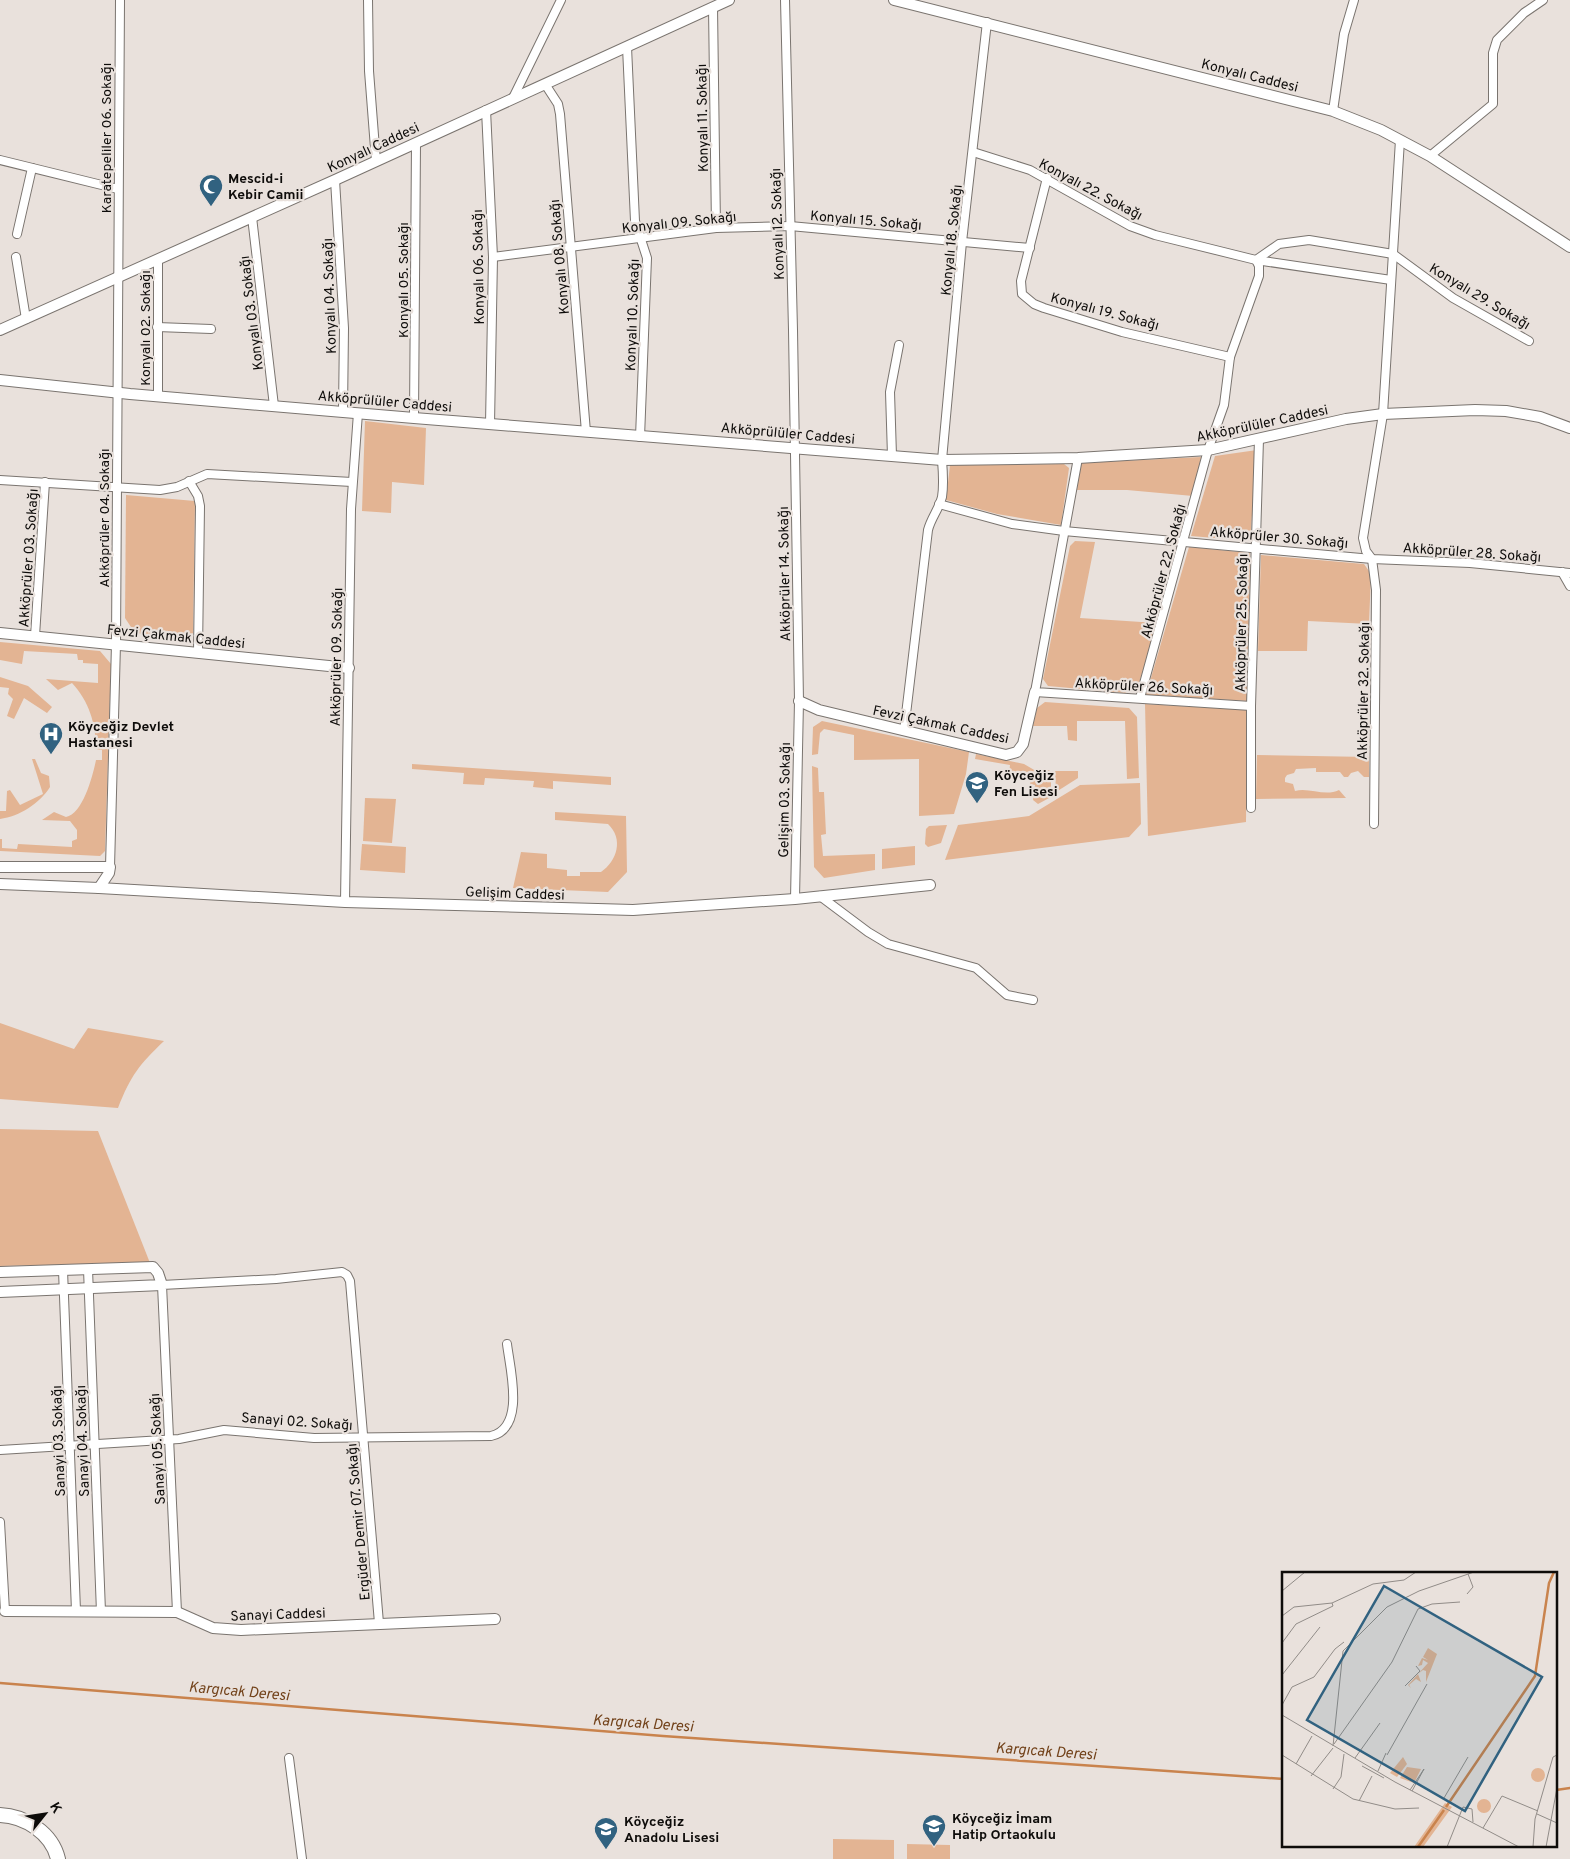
<svg xmlns="http://www.w3.org/2000/svg" width="1570" height="1859" viewBox="0 0 1570 1859" font-family="Overpass,sans-serif">
	<rect width="100%" height="100%" fill="#e9e1dc"/>
	<g fill="#e3b493">
		<polygon points="365,421 426,428 424,485 392,482 391,513 362,511"/>
		<polygon points="1257,450 1250,541 1191,536 1215,456"/>
		<polygon points="1201,457 1193,496 1127,490 1077,490 1081,463"/>
		<polygon points="1064,464 1069,468 1061,525 997,514 946,500 950,465"/>
		<polygon points="126,495 195,501 193,633 186,638 135,633 125,618"/>
		<polygon points="1075,541 1095,542 1080,618 1157,623 1139,683 1125,693 1048,686 1043,679 1070,546"/>
		<polygon points="1189,547 1250,553 1248,701 1146,695"/>
		<polygon points="1261,555 1364,564 1371,574 1369,624 1308,621 1307,651 1258,651"/>
		<path d="M0,642L100,651L111,664L105,851L100,856L0,851V839H2V848L17,849L18,844L72,847V841L77,839V830L70,821L42,820L54,812L66,817C83,814 93,775 96,760H102V750L96,749C96,724 89,701 72,683L58,690L46,679L98,683V664L83,663V660H78L77,654L24,651L22,664L0,660Z"/>
		<polygon points="0,677 28,686 52,707 47,713 24,698 14,719 7,716 13,699 8,694 9,688 0,687"/>
		<polygon points="1045,702 1129,708 1137,717 1139,778 1127,779 1125,721 1077,721 1077,741 1068,740 1067,726 1033,726 1037,708"/>
		<polygon points="1145,704 1247,710 1246,822 1148,836"/>
		<polygon points="822,721 969,752 966,774 954,814 919,816 919,759 854,760 854,735 824,729 820,733 818,754 812,755 813,727"/>
		<polygon points="976,754 1024,764 1036,771 1049,770 1051,772 1051,797 1038,804 1033,800 1035,785 1030,784 1031,779 1009,774 1010,765 975,759"/>
		<path d="M1257,755L1369,757V777H1364L1358,771L1351,773L1348,777H1344L1340,772H1316V768L1296,769L1294,773L1287,775L1285,778V782L1293,784L1295,791C1309,787 1325,797 1339,790L1346,798L1256,799Z"/>
		<path d="M32,759H35L41,773L49,776L50,787C39,804 20,816 0,819V811H6L7,791L10,790L20,805L43,794Z"/>
		<polygon points="412,764 611,777 611,785 553,781 553,789 533,787 534,781 485,778 484,785 463,784 464,773 412,769"/>
		<polygon points="812,766 818,768 819,792 824,792 826,834 821,835 823,856 875,854 875,870 824,878 814,867"/>
		<polygon points="1055,771 1078,771 1078,778 1056,792"/>
		<polygon points="1140,783 1141,824 1129,837 945,860 958,825 1029,816 1080,785"/>
		<polygon points="365,798 396,799 392,843 363,841"/>
		<path d="M555,812L626,816L627,872L608,892L513,888L521,852L547,854V868L567,870V876H580V872H601C617,861 624,839 608,824L555,820Z"/>
		<polygon points="947,825 941,843 928,847 925,844 926,829 929,826"/>
		<polygon points="362,844 406,847 405,873 360,870"/>
		<polygon points="915,846 915,865 882,869 882,849"/>
		<path d="M0,1023L74,1049L88,1028L164,1041C139,1065 131,1075 118,1108L0,1099Z"/>
		<polygon points="0,1129 98,1131 150,1263 0,1266"/>
		<polygon points="833,1839 894,1840 894,1859 833,1859"/>
		<polygon points="907,1844 950,1845 950,1859 907,1859"/>
	</g>
	<g fill="none" stroke-linecap="round" stroke-linejoin="round">
		<g stroke="#c9834d" stroke-width="2.5">
			<polyline points="0,1683 663,1736 1284,1779"/>
			<polyline points="1556,1790 1570,1788"/>
		</g>
		<g stroke="#7a746f" stroke-width="10">
			<g id="street">
				<polyline points="368,0 369,71 376,161"/>
				<polyline points="785,0 793,330 799,701 795,899"/>
				<polyline points="713,7 716,228"/>
				<polyline points="627,47 635,221 647,258 640,437"/>
				<polyline points="545,84 558,104 560,114 586,432"/>
				<polyline points="513,98 561,0"/>
				<polyline points="486,110 493,257 490,424"/>
				<polyline points="1333,111 1344,34 1354,0"/>
				<polyline points="973,152 1030,170 1130,226 1155,235 1256,260 1391,280"/>
				<polyline points="1430,156 1493,104 1493,53 1497,40 1524,13 1543,0"/>
				<polyline points="0,160 118,189"/>
				<polyline points="1047,178 1021,281 1022,294 1034,304 1044,308 1122,332 1230,357"/>
				<polyline points="335,180 344,328 343,411"/>
				<polyline points="252,217 274,406"/>
				<polyline points="17,234 32,168"/>
				<polyline points="16,257 26,319"/>
				<polyline points="493,257 716,228 790,226 1030,248"/>
				<polyline points="1256,260 1279,244 1309,240 1393,254 1453,298 1529,341"/>
				<polyline points="157,327 211,329"/>
				<polyline points="158,396 158,259"/>
				<polyline points="414,418 416,143"/>
				<polyline points="892,456 890,392 899,345"/>
				<polyline points="1078,458 1035,692 1251,706"/>
				<polyline points="0,480 160,490 177,487 207,474 352,482"/>
				<polyline points="189,481 198,496 200,506 198,652"/>
				<polyline points="939,504 1012,524 1064,531 1372,559 1470,563 1570,573"/>
				<polyline points="1562,572 1570,586"/>
				<polyline points="35,636 45,482"/>
				<polyline points="1140,698 1208,450 1224,405 1230,357 1259,276 1259,266 1256,260"/>
				<path d="M904,731L928,530C931,518 939,509 942,497C944,485 943,472 942,460L962,242L987,22"/>
				<polyline points="1251,808 1251,706 1259,439"/>
				<polyline points="1374,824 1376,590 1372,559 1366,551 1363,538 1383,414 1400,140"/>
				<polyline points="110,867 116,644 120,0"/>
				<polyline points="820,896 868,932 888,944 976,968 1007,995 1033,1000"/>
				<polyline points="345,902 351,509 358,413"/>
				<polyline points="88,1269 101,1612"/>
				<polyline points="63,1270 76,1611"/>
				<path d="M0,1450L179,1439L224,1430L314,1438L491,1436C526,1428 510,1369 507,1344"/>
				<polyline points="0,1522 5,1611"/>
				<polyline points="177,1612 162,1285 276,1279 342,1272 347,1275 350,1281 379,1623"/>
				<polyline points="289,1758 302,1859"/>
			</g>
		</g>
		<g stroke="#7a746f" stroke-width="12">
			<g id="secondary">
				<polyline points="894,0 1333,111 1381,130 1430,156 1570,247"/>
				<polyline points="0,330 335,180 729,0"/>
				<polyline points="0,380 130,394 414,418 942,460 1078,458 1208,450 1346,419 1383,414 1475,410 1506,411 1540,417 1570,428"/>
				<polyline points="0,633 349,668"/>
				<polyline points="799,701 819,710 1006,755 1017,752 1023,744 1035,692"/>
				<polyline points="0,867 110,867 109,873 99,888 0,884"/>
				<polyline points="99,888 345,902 633,910 795,899 930,885"/>
				<polyline points="0,1272 153,1267 158,1273 162,1285 0,1292"/>
				<polyline points="5,1611 177,1612 213,1628 241,1630 495,1619"/>
			</g>
		</g>
		<g stroke="#7a746f" stroke-width="16">
			<path id="highway" d="M0,1815C25,1816 52,1833 58,1859"/>
		</g>
		<use href="#street" stroke="#fff" stroke-width="8"/>
		<use href="#secondary" stroke="#fff" stroke-width="10"/>
		<use href="#highway" stroke="#fff" stroke-width="14"/>
	</g>
	<defs>
		<g id="mosque-pin" transform="scale(1.25)"><path d="M0 17L-7.5 6A9.5 9.5 0 1 1 7.5 6Z" fill="#316280" stroke="#e9e1dc"/><path d="M3.5-4.9A6 6 0 1 0 3.5 4.9A5 5 0 1 1 3.5-4.9Z" fill="#fff"/></g>
		<g id="hospital-pin" transform="scale(1.25)"><path d="M0 17L-7.5 6A9.5 9.5 0 1 1 7.5 6Z" fill="#316280" stroke="#e9e1dc"/><path d="M-5-5h3v3.5h4V-5h3V5h-3V1.5h-4V5h-3Z" fill="#fff"/></g>
		<g id="school-pin" transform="scale(1.25)"><path d="M0 17L-7.5 6A9.5 9.5 0 1 1 7.5 6Z" fill="#316280" stroke="#e9e1dc"/><path d="M0-5L7-2L0 1L-7-2ZM-4 1L0 2.5L4 1V4Q0 6-4 4Z" fill="#fff"/></g>
	</defs>
	<g fill-rule="evenodd">
		<use href="#mosque-pin" x="211" y="186"/>
		<use href="#hospital-pin" x="51" y="734"/>
		<use href="#school-pin" x="977" y="783"/>
		<use href="#school-pin" x="934" y="1826"/>
		<use href="#school-pin" x="606" y="1829"/>
	</g>
	<g text-anchor="middle" stroke-width="4.5" stroke-linejoin="round" paint-order="stroke">
		<g font-size="14" fill="#0e0c0a" stroke="#e9e1dc">
			<text transform="translate(1250 75) rotate(14)" y="5">Konyalı Caddesi</text>
			<text transform="translate(702 118) rotate(-91)" y="5">Konyalı 11. Sokağı</text>
			<text transform="translate(106 138) rotate(-90)" y="5">Karatepeliler 06. Sokağı</text>
			<text transform="translate(373 147) rotate(-25)" y="5">Konyalı Caddesi</text>
			<text transform="translate(1091 189) rotate(28)" y="5">Konyalı 22. Sokağı</text>
			<text transform="translate(866 220) rotate(5)" y="5">Konyalı 15. Sokağı</text>
			<text transform="translate(679 222) rotate(-6)" y="5">Konyalı 09. Sokağı</text>
			<text transform="translate(777 224) rotate(-92)" y="5">Konyalı 12. Sokağı</text>
			<text transform="translate(951 240) rotate(-84)" y="5">Konyalı 18. Sokağı</text>
			<text transform="translate(559 257) rotate(-95)" y="5">Konyalı 08. Sokağı</text>
			<text transform="translate(478 267) rotate(-91)" y="5">Konyalı 06. Sokağı</text>
			<text transform="translate(403 280) rotate(-90)" y="5">Konyalı 05. Sokağı</text>
			<text transform="translate(329 296) rotate(-92)" y="5">Konyalı 04. Sokağı</text>
			<text transform="translate(1480 296) rotate(31)" y="5">Konyalı 29. Sokağı</text>
			<text transform="translate(1105 311) rotate(15)" y="5">Konyalı 19. Sokağı</text>
			<text transform="translate(251 313) rotate(-97)" y="5">Konyalı 03. Sokağı</text>
			<text transform="translate(632 315) rotate(-88)" y="5">Konyalı 10. Sokağı</text>
			<text transform="translate(145 328) rotate(-90)" y="5">Konyalı 02. Sokağı</text>
			<text transform="translate(385 401) rotate(5)" y="5">Akköprülüler Caddesi</text>
			<text transform="translate(1262 423) rotate(-12)" y="5">Akköprülüler Caddesi</text>
			<text transform="translate(788 433) rotate(5)" y="5">Akköprülüler Caddesi</text>
			<text transform="translate(104 518) rotate(-90)" y="5">Akköprüler 04. Sokağı</text>
			<text transform="translate(1279 537) rotate(5)" y="5">Akköprüler 30. Sokağı</text>
			<text transform="translate(1472 552) rotate(4)" y="5">Akköprüler 28. Sokağı</text>
			<text transform="translate(28 558) rotate(-86)" y="5">Akköprüler 03. Sokağı</text>
			<text transform="translate(1163 571) rotate(-75)" y="5">Akköprüler 22. Sokağı</text>
			<text transform="translate(784 574) rotate(-91)" y="5">Akköprüler 14. Sokağı</text>
			<text transform="translate(1241 623) rotate(-89)" y="5">Akköprüler 25. Sokağı</text>
			<text transform="translate(176 636) rotate(6)" y="5">Fevzi Çakmak Caddesi</text>
			<text transform="translate(336 657) rotate(-89)" y="5">Akköprüler 09. Sokağı</text>
			<text transform="translate(1144 686) rotate(3)" y="5">Akköprüler 26. Sokağı</text>
			<text transform="translate(1363 691) rotate(-89)" y="5">Akköprüler 32. Sokağı</text>
			<text transform="translate(941 724) rotate(12)" y="5">Fevzi Çakmak Caddesi</text>
			<text transform="translate(784 800) rotate(-89)" y="5">Gelişim 03. Sokağı</text>
			<text transform="translate(515 893) rotate(2)" y="5">Gelişim Caddesi</text>
			<text transform="translate(297 1421) rotate(4)" y="5">Sanayi 02. Sokağı</text>
			<text transform="translate(58 1441) rotate(-92)" y="5">Sanayi 03. Sokağı</text>
			<text transform="translate(82 1441) rotate(-92)" y="5">Sanayi 04. Sokağı</text>
			<text transform="translate(157 1449) rotate(-93)" y="5">Sanayi 05. Sokağı</text>
			<text transform="translate(358 1522) rotate(-95)" y="5">Ergüder Demir 07. Sokağı</text>
			<text transform="translate(278 1614) rotate(-2)" y="5">Sanayi Caddesi</text>
		</g>
		<g font-size="14" font-weight="bold" fill="#0e0c0a" stroke="#e9e1dc" text-anchor="start">
			<text x="228" y="183">Mescid-i<tspan x="228" dy="16">Kebir Camii</tspan></text>
			<text x="68" y="731">Köyceğiz Devlet<tspan x="68" dy="16">Hastanesi</tspan></text>
			<text x="994" y="780">Köyceğiz<tspan x="994" dy="16">Fen Lisesi</tspan></text>
			<text x="952" y="1823">Köyceğiz İmam<tspan x="952" dy="16">Hatip Ortaokulu</tspan></text>
			<text x="624" y="1826">Köyceğiz<tspan x="624" dy="16">Anadolu Lisesi</tspan></text>
		</g>
		<g font-size="15" font-style="italic" fill="#72421a" stroke="#e9e1dc">
			<text transform="translate(239 1691) rotate(5)" y="5">Kargıcak Deresi</text>
			<text transform="translate(643 1723) rotate(4)" y="5">Kargıcak Deresi</text>
			<text transform="translate(1046 1751) rotate(4)" y="5">Kargıcak Deresi</text>
		</g>
	</g>
	<g transform="translate(1282 1572)">
		<rect width="275" height="275" fill="#e9e1dc"/>
		<path d="M146,76L155,82L144,110V99L141,98L136,102L139,110L134,107L127,113L129,116L126,113L146,91L141,88L140,93L136,94L140,86L146,88L141,85ZM121,185L125,192L115,205L108,201ZM125,195L139,197L132,211L118,206ZM249 203a7 7 0 1 1 14 0a7 7 0 1 1-14 0ZM195 234a7 7 0 1 1 14 0a7 7 0 1 1-14 0ZM163,231L170,235L141,275H132Z" fill="#e3b493"/>
		<path fill="none" stroke="#c9834d" stroke-width="2.5" d="M164,235L253,104L267,11L272,0M136,275L162,238"/>
		<path fill="none" stroke="#918c88" stroke-width="1" d="M0,19L23,0M185,22L191,15L186,2M0,44L12,35L50,31M0,71L14,52L51,34L50,31L91,12L122,8L134,0M0,103L38,55M123,114L138,99L134,94M0,133L10,115L32,105L53,77L62,70M0,143L113,210L237,275M52,172L110,90L136,37L150,32L178,30M51,174L61,79L105,35L137,19L192,0M0,183L71,227L113,237L137,236M105,183L145,112M73,186L98,151M14,192L30,164M80,194L102,206M96,199L104,181M29,204L51,176M51,217L59,205L62,182M128,218L142,197M130,219L142,197M162,226L186,185M77,229L90,204M255,242L275,251M201,256L220,224L256,239M165,275L181,235L190,237L191,250M251,275L253,247L271,185L275,183M264,275L275,216"/>
		<path fill="#316280" fill-opacity="0.15" stroke="#316280" stroke-width="2.5" d="M102,14L260,105L183,239L25,148Z"/>
		<rect width="275" height="275" fill="none" stroke="#0e0c0a" stroke-width="2.5"/>
	</g>
	<g transform="translate(45 1814) rotate(60)" stroke="#e9e1dc" stroke-width="4" paint-order="stroke">
	<path d="M0-4L9 19L0 12L-9 19Z" fill="#0e0c0a"/>
	<text y="-8" font-size="14" font-weight="bold" text-anchor="middle" fill="#0e0c0a">K</text>
	</g>
</svg>
